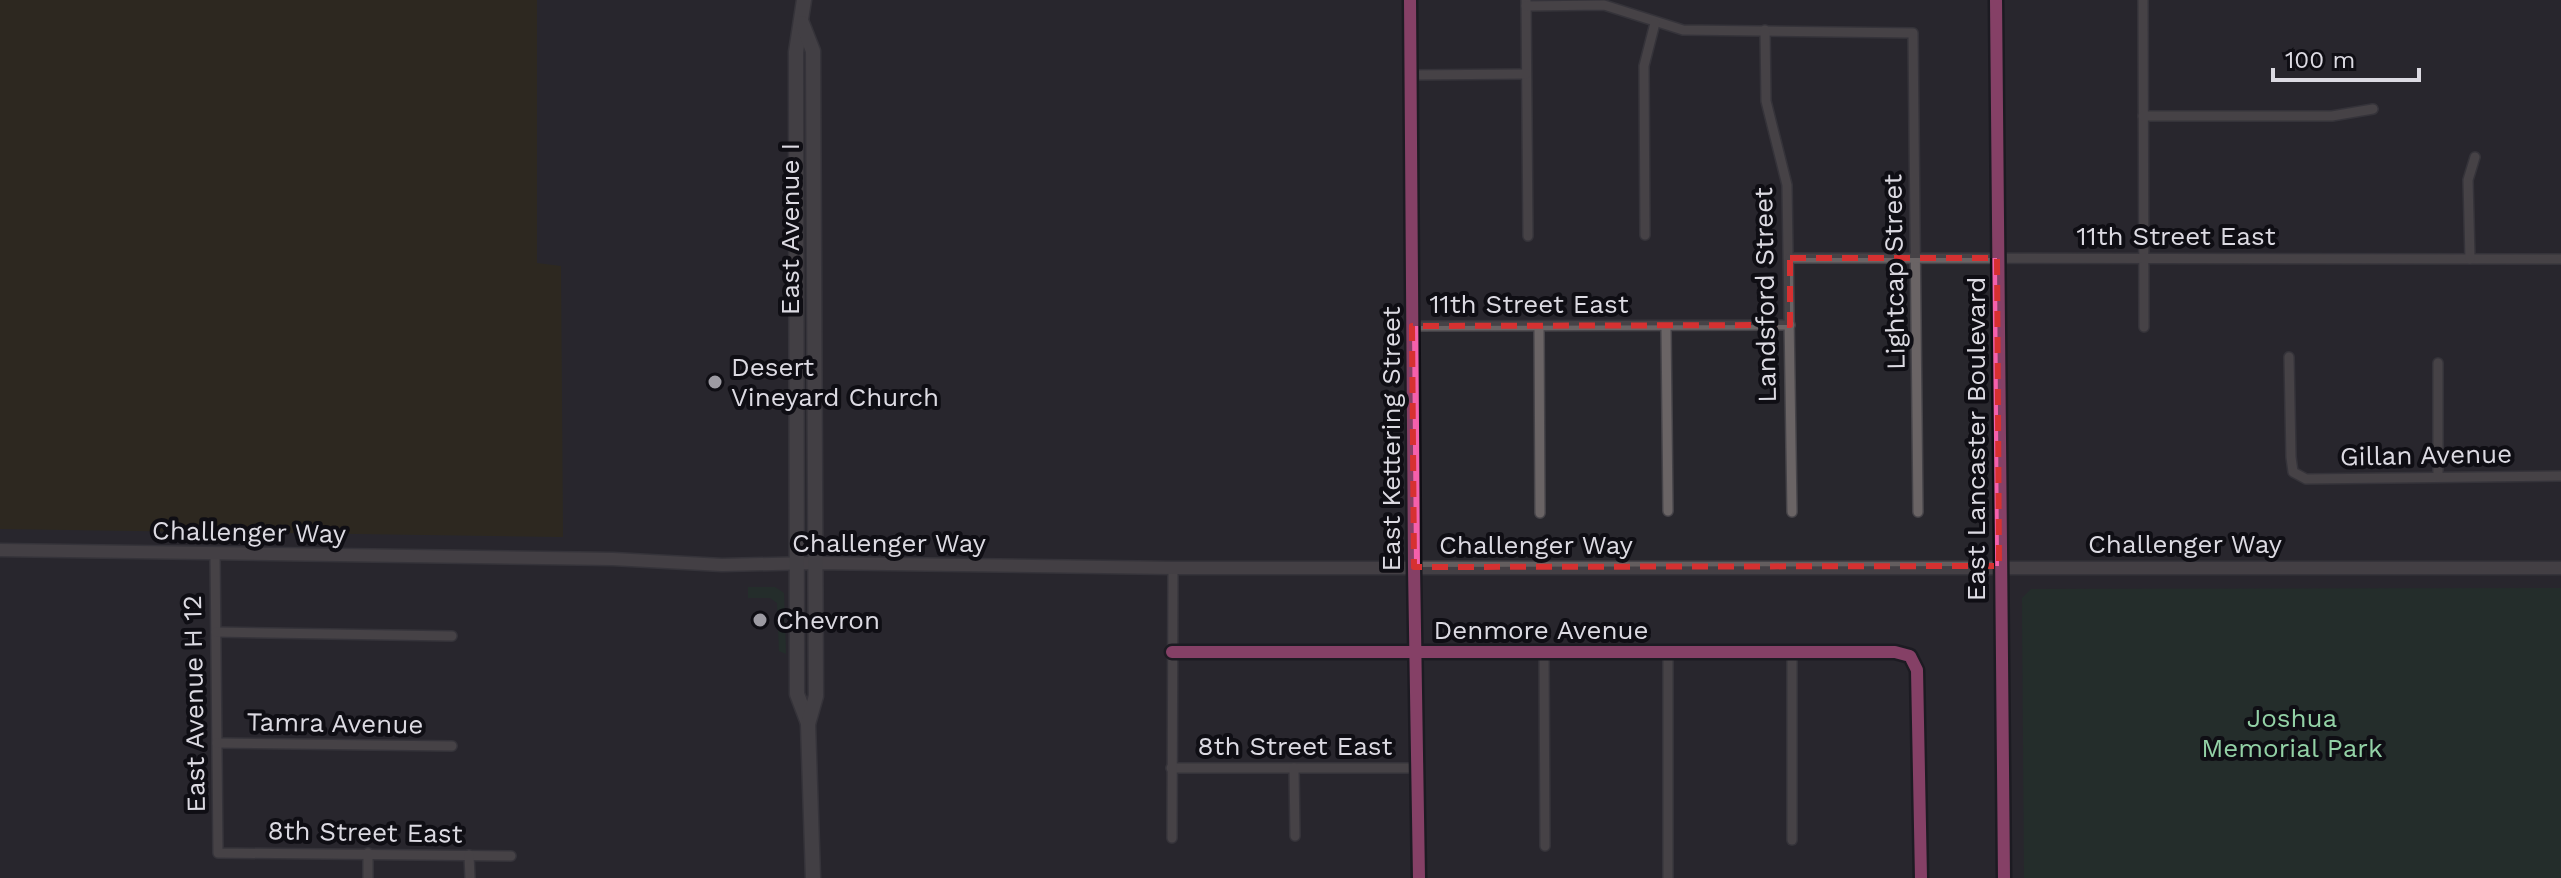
<svg xmlns="http://www.w3.org/2000/svg" width="2561" height="878" viewBox="0 0 2561 878" font-family="'Work Sans',sans-serif">
	<rect width="100%" height="100%" fill="#28272d"/>
	<g fill="#1f3628">
		<polygon points="748,587 775,587 784,593 786,654 779,651 777,603 770,598 748,598"/>
		<polygon points="2561,588 2561,878 2024,878 2022,598 2031,589"/>
	</g>
	<polygon fill="#332c10" points="0,0 537,0 537,263 561,266 563,537 0,529"/>
	<g fill="none" stroke-linecap="round" stroke-linejoin="round">
		<g stroke="#464449" stroke-width="12">
			<g id="minor">
				<polyline points="1410,0 1414,567 1419,878"/>
				<polyline points="1526,0 1528,236"/>
				<polyline points="2143,0 2144,327"/>
				<polyline points="1526,6 1604,5 1683,30 1913,33 1918,512"/>
				<polyline points="1765,30 1766,101 1787,185 1792,512"/>
				<polyline points="1411,75 1526,74"/>
				<polyline points="2143,116 2332,116 2373,109"/>
				<polyline points="1645,235 1644,66 1655,23"/>
				<polyline points="1790,258 2561,259"/>
				<polyline points="2470,259 2468,180 2475,157"/>
				<polyline points="1412,326 1790,325"/>
				<polyline points="1539,326 1540,513"/>
				<polyline points="1666,327 1668,511"/>
				<polyline points="2289,357 2291,457 2293,472 2306,479 2561,476"/>
				<polyline points="2438,363 2438,476"/>
				<polyline points="215,554 218,853 511,856"/>
				<polyline points="216,632 452,636"/>
				<polyline points="1792,651 1792,840"/>
				<polyline points="1172,652 1895,652 1910,656 1917,670 1921,878"/>
				<polyline points="1544,652 1545,846"/>
				<polyline points="1668,652 1668,878"/>
				<polyline points="217,743 452,746"/>
				<polyline points="1171,768 1419,768"/>
				<polyline points="1294,768 1295,836"/>
				<polyline points="1172,838 1173,568"/>
				<polyline points="368,853 368,878"/>
				<polyline points="469,855 470,878"/>
			</g>
		</g>
		<g stroke="#464449" stroke-width="15">
			<g id="secondary">
				<polyline points="1996,0 2004,878"/>
				<polyline points="0,550 613,559 722,565 815,563 1173,568 2561,568"/>
			</g>
		</g>
		<g stroke="#464449" stroke-width="17">
			<g id="primary">
				<polyline points="804,0 796,52 797,694 808,723"/>
				<polyline points="802,23 813,51 816,696 808,724 813,878"/>
			</g>
		</g>
		<use href="#minor" stroke="#6a6465" stroke-width="9"/>
		<use href="#secondary" stroke="#645e5f" stroke-width="12"/>
		<use href="#primary" stroke="#625d5f" stroke-width="14"/>
		<g stroke="#0f0e14" stroke-width="17">
			<g id="cycleway">
				<polyline points="1410,0 1414,567 1419,878"/>
				<polyline points="1996,0 2004,878"/>
				<polyline points="1172,652 1895,652 1910,656 1917,670 1921,878"/>
			</g>
		</g>
		<use href="#cycleway" stroke="#f560ab" stroke-width="12"/>
	</g>
	<path d="M0 0H2561V878H0ZM1790,258H1997L1999,566L1414,567L1412,326L1790,325Z" fill="#28272d" fill-opacity=".55" fill-rule="evenodd"/>
	<path fill="none" stroke="#d63131" stroke-width="6" stroke-dasharray="16 10" stroke-linejoin="round" d="M1790,258H1997L1999,566L1414,567L1412,326L1790,325Z"/>
	<g fill="#9d9ba3" stroke="#0f0e14" stroke-width="3">
		<circle cx="715" cy="382" r="8"/>
		<circle cx="760" cy="620" r="8"/>
	</g>
	<g text-anchor="middle" stroke-width="8" stroke-linejoin="round" paint-order="stroke">
		<g font-size="26" fill="#dcdae2" stroke="#0f0e14">
			<text transform="translate(790 229) rotate(-90)" y="9">East Avenue I</text>
			<text x="2176" y="245">11th Street East</text>
			<text transform="translate(1894 272) rotate(-91)" y="9">Lightcap Street</text>
			<text transform="translate(1765 295) rotate(-91)" y="9">Landsford Street</text>
			<text x="1529" y="313">11th Street East</text>
			<text transform="translate(1391 439) rotate(-90)" y="9">East Kettering Street</text>
			<text transform="translate(1976 439) rotate(-90)" y="9">East Lancaster Boulevard</text>
			<text transform="translate(2426 455) rotate(-1)" y="9">Gillan Avenue</text>
			<text transform="translate(249 532) rotate(1)" y="9">Challenger Way</text>
			<text x="889" y="552">Challenger Way</text>
			<text x="2185" y="553">Challenger Way</text>
			<text x="1536" y="554">Challenger Way</text>
			<text x="1541" y="639">Denmore Avenue</text>
			<text transform="translate(194 704) rotate(-91)" y="9">East Avenue H 12</text>
			<text transform="translate(335 723) rotate(1)" y="9">Tamra Avenue</text>
			<text x="1295" y="755">8th Street East</text>
			<text transform="translate(365 832) rotate(1)" y="9">8th Street East</text>
		</g>
		<g font-size="26" fill="#dcdae2" stroke="#0f0e14" text-anchor="start">
			<text x="731" y="376">Desert<tspan x="731" dy="30">Vineyard Church</tspan></text>
			<text x="776" y="629">Chevron</text>
		</g>
		<g font-size="26" fill="#93d1a6" stroke="#0f0e14">
			<text x="2292" y="727">Joshua<tspan x="2292" dy="30">Memorial Park</tspan></text>
		</g>
	</g>
	<path d="M2273 68v12h146v-12" fill="none" stroke="#dcdae2" stroke-width="4"/>
	<text x="2285" y="68" font-size="24" fill="#dcdae2" stroke="#0f0e14" stroke-width="6" paint-order="stroke">100 m</text>
</svg>
